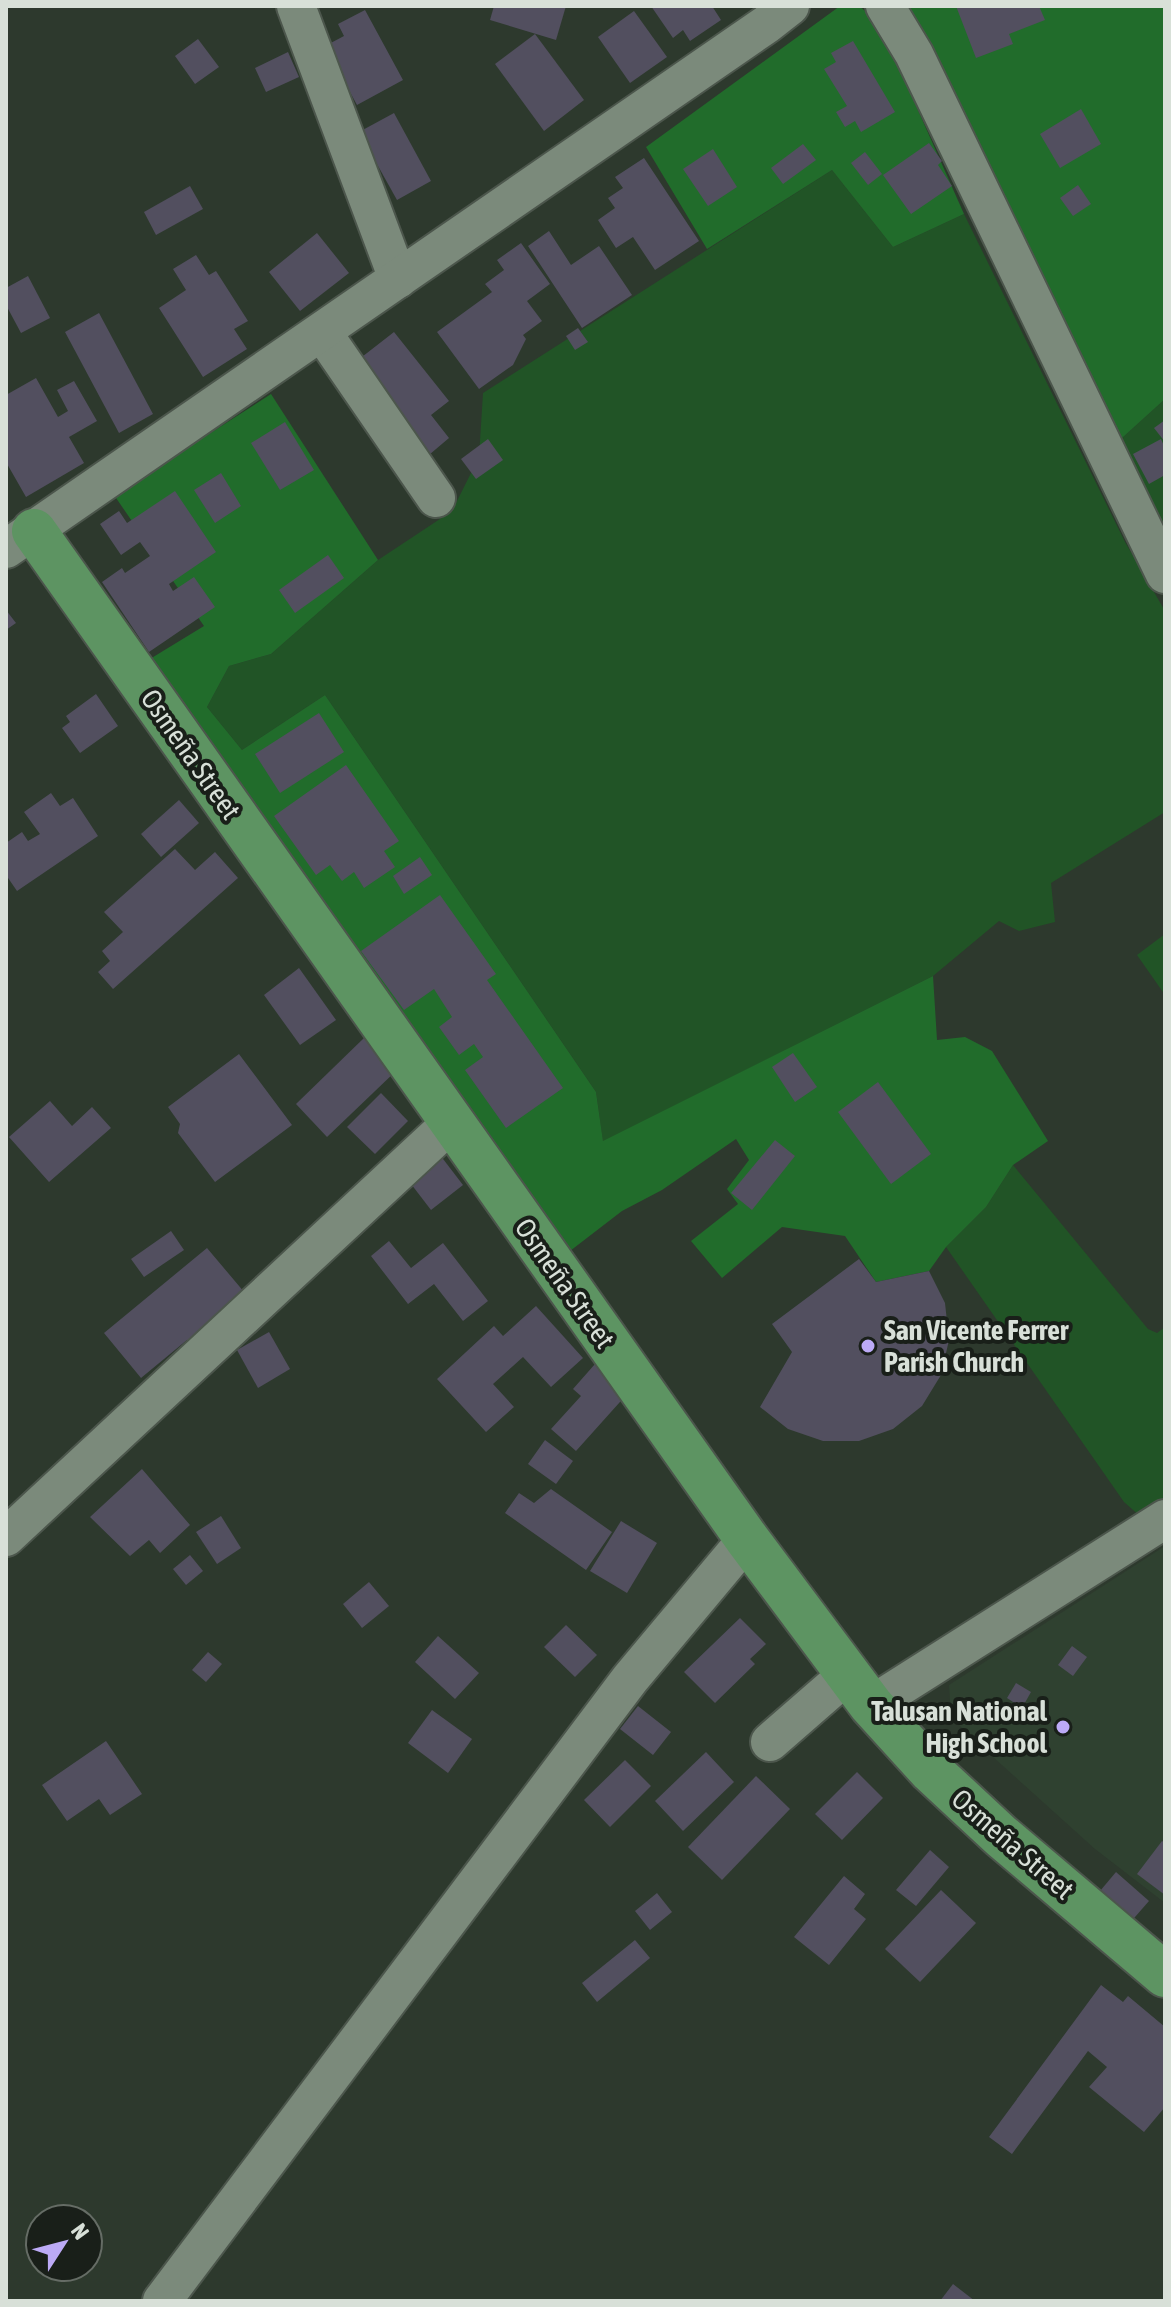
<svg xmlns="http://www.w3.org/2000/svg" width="1171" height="2307" viewBox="0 0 1171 2307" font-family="'Asap Condensed',sans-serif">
	<rect width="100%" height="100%" fill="#2d392d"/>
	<polygon fill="#2f4130" points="1165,1546 1165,1903 1095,1849 972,1738 951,1717 949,1685"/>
	<g fill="#215426">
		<polygon points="832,170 893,247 964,214 1125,542 1165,611 1165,812 1051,883 1055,922 1019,931 999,921 933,976 603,1142 596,1092 325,695 242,750 207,707 229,666 271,654 378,560 452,511 479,457 483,393"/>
		<polygon points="1165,399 1165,545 1111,448"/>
		<polygon points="1165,934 1165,995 1137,955"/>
		<polygon points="1013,1165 1148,1329 1157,1333 1165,1327 1165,1506 1140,1516 1124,1502 946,1247 986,1207"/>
	</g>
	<g fill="#216c2b">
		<polygon points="840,6 859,6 879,22 964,214 893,247 832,170 707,249 646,147"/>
		<polygon points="904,6 1165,6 1165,399 1111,448"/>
		<polygon points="271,394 378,560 271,654 229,666 207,707 242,750 325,695 596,1092 603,1141 933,976 937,1040 965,1037 992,1051 1048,1141 1013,1165 986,1207 946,1247 929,1271 876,1282 845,1236 782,1227 722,1278 691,1241 738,1204 727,1189 749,1160 736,1139 662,1190 622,1211 557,1261 145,662 204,626 114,495"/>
	</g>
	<g fill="#524f5f">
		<polygon points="494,6 566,6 556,40 490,20"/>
		<polygon points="651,6 712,6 721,20 690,41 683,30 673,38"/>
		<polygon points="956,6 1039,6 1045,20 1009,34 1013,44 976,58"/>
		<polygon points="365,10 403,80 357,105 325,46 344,36 338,24"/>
		<polygon points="634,11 667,57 630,83 598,37"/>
		<polygon points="535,34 584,100 544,131 495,64"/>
		<polygon points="198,39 219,67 195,84 175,56"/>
		<polygon points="853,41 895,112 861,132 855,121 845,127 836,112 847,106 824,69 836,62 831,53"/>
		<polygon points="288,52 299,77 266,92 255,68"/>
		<polygon points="1081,109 1101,144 1060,168 1040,134"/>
		<polygon points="394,113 431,181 397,200 359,132"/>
		<polygon points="929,143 942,161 938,165 952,186 911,214 883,175"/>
		<polygon points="803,144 816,160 783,184 771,168"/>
		<polygon points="713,149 737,187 708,206 683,169"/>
		<polygon points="865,152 882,174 868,185 851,163"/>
		<polygon points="644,158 699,241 655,270 633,237 616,248 598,220 615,208 608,198 623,188 615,177"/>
		<polygon points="1078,185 1091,204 1073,216 1060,198"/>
		<polygon points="190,186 203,209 156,235 144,212"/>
		<polygon points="549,231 571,265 599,246 632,295 582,328 528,246"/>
		<polygon points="317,233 349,273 300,311 269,272"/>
		<polygon points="521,243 550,284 527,301 542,321 523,335 526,339 513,365 479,389 437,332 492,292 485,284 504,270 497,260"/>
		<polygon points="196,255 209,275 216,271 248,321 234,329 247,349 203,377 159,308 186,290 173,269"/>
		<polygon points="28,276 50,318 21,333 6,305 6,288"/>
		<polygon points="99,313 153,414 119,433 65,332"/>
		<polygon points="578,328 588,342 575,350 566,336"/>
		<polygon points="394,332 449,401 431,415 449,438 423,460 349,367"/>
		<polygon points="36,378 58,417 68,411 57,390 74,381 97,421 69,437 84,463 26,497 6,462 6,395"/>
		<polygon points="1165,420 1165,442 1154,428"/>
		<polygon points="285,422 314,470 280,490 251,443"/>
		<polygon points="488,439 503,460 476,479 461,459"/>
		<polygon points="1161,439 1165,448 1165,475 1149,484 1133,454"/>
		<polygon points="221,473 241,506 215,523 194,490"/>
		<polygon points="175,491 216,552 169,584 173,591 194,577 215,607 149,652 102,582 122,568 125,573 150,556 140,542 121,555 100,524 119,511 127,523"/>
		<polygon points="328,555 344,578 295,613 279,590"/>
		<polygon points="6,610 16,623 6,630"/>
		<polygon points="96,694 118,726 80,753 62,728 70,722 66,716"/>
		<polygon points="319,713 344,752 280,793 255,754"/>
		<polygon points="346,765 399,841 384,851 395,867 364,888 354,872 342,881 330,865 316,875 274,816"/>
		<polygon points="51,793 60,806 73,798 98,836 17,891 6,875 6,843 22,832 28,841 40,834 24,812"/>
		<polygon points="179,800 199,823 161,857 141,834"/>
		<polygon points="175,849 195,870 215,852 238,878 113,989 98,972 110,961 102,951 123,932 104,912"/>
		<polygon points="420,857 432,875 404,894 393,876"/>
		<polygon points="440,895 496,974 487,980 563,1088 506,1128 465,1070 483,1057 474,1044 459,1055 439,1027 452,1017 434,989 404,1010 361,951"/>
		<polygon points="299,968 336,1020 300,1045 264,995"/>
		<polygon points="365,1037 397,1070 327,1137 296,1104"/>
		<polygon points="793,1053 817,1087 795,1102 772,1067"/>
		<polygon points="239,1054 292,1125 215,1182 178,1133 180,1124 168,1107"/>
		<polygon points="878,1082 931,1154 891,1184 838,1112"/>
		<polygon points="381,1093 408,1121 375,1154 347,1127"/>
		<polygon points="50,1101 72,1126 92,1107 111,1128 49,1182 9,1137"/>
		<polygon points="775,1140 795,1156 752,1210 731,1193"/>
		<polygon points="440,1155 463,1185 431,1210 408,1180"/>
		<polygon points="171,1231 184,1250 144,1277 131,1259"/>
		<polygon points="389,1241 411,1268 443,1243 488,1301 463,1321 434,1284 408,1304 371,1256"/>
		<polygon points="207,1248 250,1299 199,1341 187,1340 141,1378 104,1333"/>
		<polygon points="859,1259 876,1282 929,1271 945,1303 949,1340 941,1375 922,1406 893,1429 859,1441 823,1441 788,1429 760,1407 792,1352 772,1324"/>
		<polygon points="536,1306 583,1358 551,1387 523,1357 493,1384 514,1407 486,1432 437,1379 494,1326 503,1336"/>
		<polygon points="269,1332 290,1369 258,1388 237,1350"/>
		<polygon points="595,1364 628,1393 576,1451 551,1429 581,1396 573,1389"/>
		<polygon points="545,1440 573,1461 556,1484 528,1464"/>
		<polygon points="142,1469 190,1525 160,1553 149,1540 130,1556 90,1517"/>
		<polygon points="551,1489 612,1532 586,1570 505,1513 519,1493 534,1503"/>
		<polygon points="221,1516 241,1548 217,1564 196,1532"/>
		<polygon points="621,1521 657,1543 627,1593 590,1571"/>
		<polygon points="190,1555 203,1571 186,1585 173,1569"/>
		<polygon points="369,1582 389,1606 362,1628 343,1604"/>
		<polygon points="740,1618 766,1644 750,1659 755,1664 715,1703 684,1672"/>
		<polygon points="566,1625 597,1655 575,1677 544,1647"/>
		<polygon points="438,1636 479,1673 455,1699 415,1662"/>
		<polygon points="1072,1646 1087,1657 1073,1676 1058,1665"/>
		<polygon points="208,1652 222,1664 206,1682 192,1670"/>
		<polygon points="1016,1683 1031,1692 1022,1708 1007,1698"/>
		<polygon points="638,1706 671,1732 653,1755 620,1729"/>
		<polygon points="432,1710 472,1739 448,1773 408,1743"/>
		<polygon points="106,1741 142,1794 110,1815 99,1799 67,1821 42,1785"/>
		<polygon points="706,1752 734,1782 683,1831 655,1801"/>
		<polygon points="625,1760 651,1786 610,1827 584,1800"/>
		<polygon points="857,1772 883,1798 842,1840 815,1814"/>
		<polygon points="756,1776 790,1809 722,1880 688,1847"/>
		<polygon points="1162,1841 1165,1843 1165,1895 1137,1874"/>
		<polygon points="930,1850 949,1867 916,1906 896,1890"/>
		<polygon points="1116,1872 1149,1901 1128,1925 1095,1897"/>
		<polygon points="844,1876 865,1894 854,1909 866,1919 829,1965 794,1937"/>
		<polygon points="941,1890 976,1923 920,1982 885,1949"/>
		<polygon points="657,1893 672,1912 650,1930 635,1911"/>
		<polygon points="635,1940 650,1958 597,2002 582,1983"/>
		<polygon points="1101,1985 1123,2002 1128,1996 1165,2027 1165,2107 1144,2132 1089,2087 1107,2067 1088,2051 1012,2154 989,2137"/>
		<polygon points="953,2284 975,2301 940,2301"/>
	</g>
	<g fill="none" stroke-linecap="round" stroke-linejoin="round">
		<g stroke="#4c564c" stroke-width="42">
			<g id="minor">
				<polyline points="296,6 398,279"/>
				<polyline points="885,6 914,54 1165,574"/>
				<polyline points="322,332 436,498"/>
				<polyline points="6,549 767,24 790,6"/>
				<polyline points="6,1537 452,1122"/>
				<polyline points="871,1705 1165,1519"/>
				<polyline points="770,1742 848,1674"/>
				<polyline points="162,2301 630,1679 747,1539"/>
			</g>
		</g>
		<g stroke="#4c564c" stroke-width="48">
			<polyline id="major" points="34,531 747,1539 871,1705 931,1771 1001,1836 1165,1975"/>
		</g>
		<use href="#minor" stroke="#7b8a7b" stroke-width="38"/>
		<use href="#major" stroke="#5d9462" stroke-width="44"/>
	</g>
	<g fill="#bcaaf6" stroke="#191f19" stroke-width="3">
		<circle cx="868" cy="1346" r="8"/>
		<circle cx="1063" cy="1727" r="8"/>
	</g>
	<g text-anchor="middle" stroke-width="8" stroke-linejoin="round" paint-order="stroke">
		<g font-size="28" fill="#d8e0d8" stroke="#191f19">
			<text transform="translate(191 754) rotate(55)" y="10">Osmeña Street</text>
			<text transform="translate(565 1283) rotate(55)" y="10">Osmeña Street</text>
			<text transform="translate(1013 1844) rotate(41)" y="10">Osmeña Street</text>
		</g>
		<g font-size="28" font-weight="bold" fill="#d8e0d8" stroke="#191f19" text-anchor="start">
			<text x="884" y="1340">San Vicente Ferrer<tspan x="884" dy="32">Parish Church</tspan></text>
			<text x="1047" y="1721" text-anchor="end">Talusan National<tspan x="1047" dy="32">High School</tspan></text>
		</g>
	</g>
	<rect width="1171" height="2307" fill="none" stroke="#d8e0d8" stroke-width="16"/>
	<g transform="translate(64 2243) rotate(54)"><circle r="38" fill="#191f19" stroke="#656c65" stroke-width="2"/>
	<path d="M0-6L14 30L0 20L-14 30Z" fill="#bcaaf6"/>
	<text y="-12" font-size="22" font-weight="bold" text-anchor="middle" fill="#d8e0d8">N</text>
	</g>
</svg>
